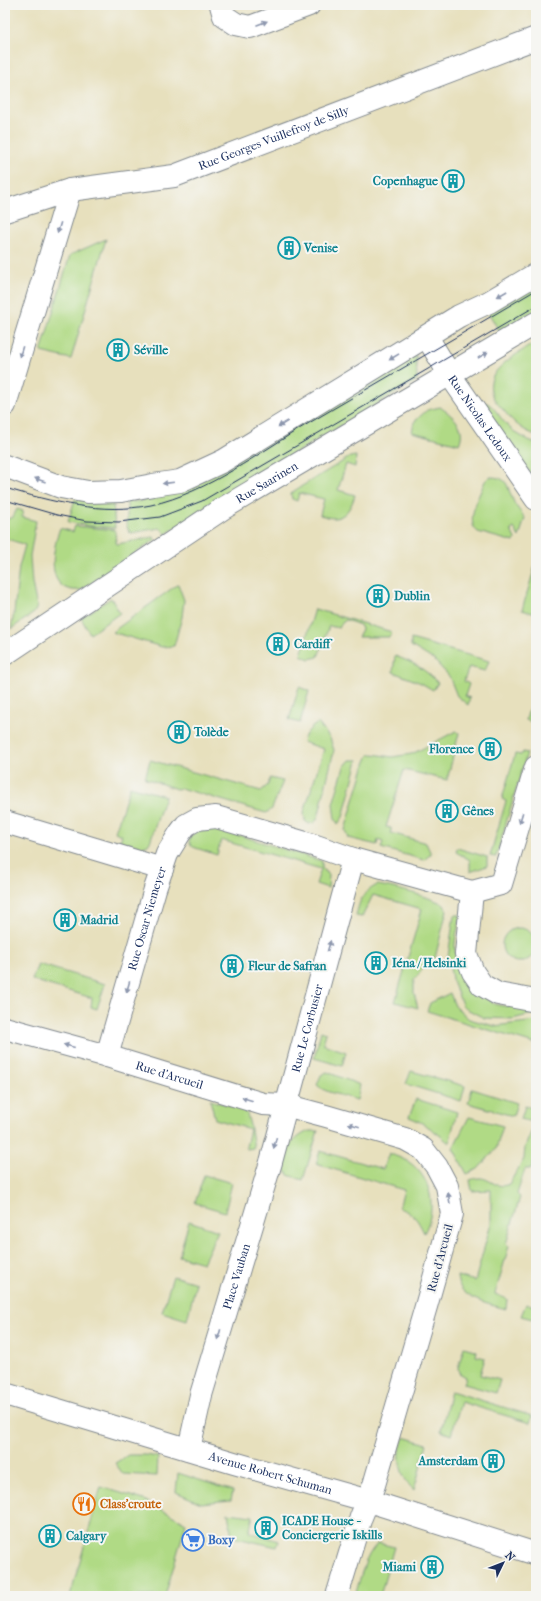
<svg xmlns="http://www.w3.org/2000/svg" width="541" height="1601" viewBox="0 0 541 1601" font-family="'IM FELL French Canon',serif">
	<rect width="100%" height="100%" fill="#f6f6f2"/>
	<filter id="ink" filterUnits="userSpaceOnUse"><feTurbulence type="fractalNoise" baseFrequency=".025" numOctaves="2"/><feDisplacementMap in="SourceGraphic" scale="8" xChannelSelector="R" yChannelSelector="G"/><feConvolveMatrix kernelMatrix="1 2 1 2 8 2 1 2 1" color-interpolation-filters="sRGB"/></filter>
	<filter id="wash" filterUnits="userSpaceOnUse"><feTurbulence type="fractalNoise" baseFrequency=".012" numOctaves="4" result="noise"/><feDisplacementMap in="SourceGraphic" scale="16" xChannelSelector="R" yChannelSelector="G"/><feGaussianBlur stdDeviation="0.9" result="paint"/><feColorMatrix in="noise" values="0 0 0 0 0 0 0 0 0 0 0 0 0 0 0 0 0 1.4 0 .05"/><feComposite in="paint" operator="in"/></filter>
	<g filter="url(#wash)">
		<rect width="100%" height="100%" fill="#e7e0bd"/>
		<g fill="#b0da85" stroke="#668472">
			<polygon points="106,239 71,359 41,352 70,255"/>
			<polygon points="536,283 536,310 499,331 487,310"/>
			<path d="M536,342V435C523,431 513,422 505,412C500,406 492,399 491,391C486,368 520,353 536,342Z"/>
			<polygon points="416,355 417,380 212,503 166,534 160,528 130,533 127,527 127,502 140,501 175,492"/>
			<path d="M487,403C495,407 500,418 506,424C514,433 525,439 536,443V482L483,404Z"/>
			<path d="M440,407C453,416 467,427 459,444L412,432L414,422L427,410Z"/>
			<path d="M356,456L355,467L346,464L338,490L355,495C352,505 346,518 334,518C330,518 324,516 320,515L324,499L299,493L297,501L292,499L291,494L297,489L350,457Z"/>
			<path d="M489,477C509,477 506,485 513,500C515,506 521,512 525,518L519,537L514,528L511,530L515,539L514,542L478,532C464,522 480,494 485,481Z"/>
			<polygon points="75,499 94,502 113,503 115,528 89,526 68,522"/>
			<polygon points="17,509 23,511 22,517 36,521 30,556 32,583 37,607 34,613 11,629 14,613 19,567 25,545 5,538 5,520 13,517"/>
			<path d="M75,526L115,530L116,543L117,544L154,537L155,540L81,590C44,594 52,550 60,528L73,532Z"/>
			<polygon points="536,563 536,614 522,610"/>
			<polygon points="178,584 184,600 182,617 174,646 162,647 112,632"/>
			<polygon points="111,598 120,613 90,634 81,618"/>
			<polygon points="315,609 392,632 389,637 358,637 362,629 360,625 346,620 342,623 339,628 329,626 318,657 309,659 301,655"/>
			<polygon points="411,639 489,661 485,671 469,667 464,681 469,684 465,696 470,698 468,705 457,696 449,676 434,660 411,646"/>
			<path d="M395,656C414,663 424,668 438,683L433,690L421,683L393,672Z"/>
			<polygon points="536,682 536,723 526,720"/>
			<polygon points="299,687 309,691 300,723 289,720"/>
			<path d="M318,723L330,738L334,750L318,818L314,823L309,824L305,821L304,812L324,749L303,742C304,734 311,727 318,723Z"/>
			<polygon points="456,731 459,733 447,780 404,770 386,827 391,828 391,833 426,843 431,854 424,860 381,848 383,842 378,840 377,845 348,838 345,830 365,764 369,755 373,754 392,757 412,754"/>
			<polygon points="523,752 527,753 496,857 490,856 506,801 502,799 515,754 521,755"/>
			<polygon points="150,760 261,791 268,785 270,778 283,781 272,809 266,813 180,788 179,790 145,778"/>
			<polygon points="350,760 358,760 343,817 338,824 335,819 333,804 344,767"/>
			<polygon points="130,786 165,796 150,842 148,845 143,847 117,840 120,841 122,835 115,832"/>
			<polygon points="216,828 322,861 322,868 329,875 328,888 316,884 321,869 221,840 217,855 193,847 189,842 190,836 198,831"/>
			<polygon points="457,848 487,857 487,866 470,872 470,860 456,852"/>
			<path d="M377,885C388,886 436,898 444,905C445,907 446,909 447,910L435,958L429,961L414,980V993L418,1008L395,1002L422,909L373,895L362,917L356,916C360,900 361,894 377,885Z"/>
			<path d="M454,915H461C459,927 452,943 456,955C457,960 491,1002 494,1004C507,1008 526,1005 536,1013L513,1019L484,1018L463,1007L452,979L448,957Z"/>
			<circle cx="519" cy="945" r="17"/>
			<polygon points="38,964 105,984 97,1009 91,1007 92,998 32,980"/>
			<polygon points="450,993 455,1006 469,1019 494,1026 536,1021 536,1039 534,1044 427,1011 430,1003"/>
			<polygon points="321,1031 326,1033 323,1044 346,1052 342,1066 314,1058"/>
			<polygon points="411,1071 465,1086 461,1101 406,1084"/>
			<polygon points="327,1072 360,1085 357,1100 329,1092 322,1089 317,1085 321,1075"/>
			<polygon points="472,1089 517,1103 513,1116 468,1103"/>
			<path d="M416,1099L457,1112L449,1143C436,1132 425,1123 409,1117Z"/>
			<polygon points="210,1100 246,1110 251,1129 254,1148 247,1149 246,1147 250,1129 215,1119"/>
			<path d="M525,1106L536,1109V1154L532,1169H525L517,1194L520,1197L506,1244L509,1246L495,1294L507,1299L506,1309C488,1304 458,1299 457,1276L475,1281L491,1223V1190L472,1191L470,1180C473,1179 476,1178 480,1178C490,1178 497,1190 509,1184L524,1159L525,1147L535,1123L521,1119Z"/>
			<polygon points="469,1117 503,1126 496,1149 478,1169 467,1174 453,1148"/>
			<path d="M309,1131H318L303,1180L288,1175C277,1156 292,1138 309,1131Z"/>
			<path d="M320,1151L383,1169L389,1153C397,1157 408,1160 414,1166C433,1183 436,1212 424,1233C417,1218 414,1214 399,1208L404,1190L316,1164Z"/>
			<polygon points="204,1175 232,1183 225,1212 195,1203"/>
			<polygon points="189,1221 218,1231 203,1263 179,1256"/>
			<polygon points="173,1276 196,1283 187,1320 162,1312"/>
			<polygon points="526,1304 536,1306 536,1320 521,1316"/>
			<polygon points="464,1347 477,1351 476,1356 485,1358 480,1375 500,1380 496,1393 464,1384 466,1377 459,1373 458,1368"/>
			<polygon points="451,1391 532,1416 530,1423 461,1402 451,1435 441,1431"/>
			<path d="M404,1437L427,1444L414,1490C399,1477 396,1454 404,1437Z"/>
			<polygon points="128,1455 146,1455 158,1457 157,1476 123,1474 115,1463"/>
			<polygon points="178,1473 233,1491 231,1500 201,1503 176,1492"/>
			<polygon points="101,1487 144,1500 186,1523 165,1596 70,1596"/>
			<polygon points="228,1513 253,1516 249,1532 279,1541 277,1547 232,1537"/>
			<path d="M378,1543L394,1547L380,1596H355C361,1577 364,1557 378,1543Z"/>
		</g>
	</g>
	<g filter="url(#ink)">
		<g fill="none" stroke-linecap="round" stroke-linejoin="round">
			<g stroke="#81888e" stroke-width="24">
				<g id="minor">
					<polyline points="221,5 224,16 236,24 250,27 309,5"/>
					<path id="s1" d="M5,211L70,190L174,176L536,38"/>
					<path id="s2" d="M427,337L450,375L536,499"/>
					<polyline points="5,405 70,190"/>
					<polyline points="5,466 61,487 88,492 121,491 153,485 180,481 223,461 459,316 489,302 536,274"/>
					<path id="s3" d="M5,654L222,509L536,323"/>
					<polyline points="5,822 162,869"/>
					<polyline points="472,892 466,954 473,972 482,985 498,994 536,1001"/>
					<polyline points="472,892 501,884 536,767"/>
					<path id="s4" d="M5,1028L107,1056L263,1104L285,1105L326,1116L405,1139L423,1149L437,1167L447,1186L452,1214L427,1303L374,1485L361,1517L337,1596"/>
					<path id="s5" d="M107,1056L155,889L167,854L180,833L186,825L197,819L216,817L316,846L353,859L472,892"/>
					<path id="s6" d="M5,1394L234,1463L369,1501L536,1554"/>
					<path id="s7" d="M189,1449L201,1395L271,1162L353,859"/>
				</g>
			</g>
			<use href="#minor" stroke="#fff" stroke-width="22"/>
			<g stroke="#1b2f5e" stroke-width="1">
				<path d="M5,488C52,502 102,515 151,505C209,492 258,453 309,423C384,379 460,335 536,290"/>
				<polyline points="5,500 57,515 87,521 119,522 160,517 202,501 536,306"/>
			</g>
		</g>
		<defs><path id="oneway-solid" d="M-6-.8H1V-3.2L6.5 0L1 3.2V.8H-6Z"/></defs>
		<g fill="#8d97ae">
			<use href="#oneway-solid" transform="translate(262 23) rotate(-21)"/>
			<use href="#oneway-solid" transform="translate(59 228) rotate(107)"/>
			<use href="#oneway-solid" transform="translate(502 294) rotate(150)"/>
			<use href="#oneway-solid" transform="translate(21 352) rotate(107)"/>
			<use href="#oneway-solid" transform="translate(483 355) rotate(-31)"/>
			<use href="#oneway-solid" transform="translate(394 357) rotate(148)"/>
			<use href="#oneway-solid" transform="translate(283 424) rotate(149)"/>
			<use href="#oneway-solid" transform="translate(40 480) rotate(-160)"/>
			<use href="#oneway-solid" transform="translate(168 483) rotate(173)"/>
			<use href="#oneway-solid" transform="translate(521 818) rotate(107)"/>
			<use href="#oneway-solid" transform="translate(329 946) rotate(-74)"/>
			<use href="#oneway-solid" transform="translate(128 987) rotate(106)"/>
			<use href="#oneway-solid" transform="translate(69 1046) rotate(-165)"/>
			<use href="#oneway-solid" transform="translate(247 1099) rotate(-163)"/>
			<use href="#oneway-solid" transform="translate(354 1125) rotate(-164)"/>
			<use href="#oneway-solid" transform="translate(275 1143) rotate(104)"/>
			<use href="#oneway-solid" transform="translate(449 1198) rotate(-100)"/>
			<use href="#oneway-solid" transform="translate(219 1335) rotate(106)"/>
		</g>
	</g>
	<defs>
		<g id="building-ring" transform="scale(1.15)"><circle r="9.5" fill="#f6f6f2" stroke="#0f9aa8" stroke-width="1.5"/><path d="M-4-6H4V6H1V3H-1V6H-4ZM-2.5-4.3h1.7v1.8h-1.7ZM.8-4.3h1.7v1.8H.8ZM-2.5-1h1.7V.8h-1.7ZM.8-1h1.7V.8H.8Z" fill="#0f9aa8"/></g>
		<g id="restaurant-ring" transform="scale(1.15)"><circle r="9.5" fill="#f6f6f2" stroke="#e8710a" stroke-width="1.5"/><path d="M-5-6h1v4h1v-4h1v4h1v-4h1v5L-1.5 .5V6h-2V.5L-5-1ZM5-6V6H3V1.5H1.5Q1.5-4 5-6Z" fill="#e8710a"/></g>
		<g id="supermarket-ring" transform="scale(1.15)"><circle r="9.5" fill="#f6f6f2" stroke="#3f7fe0" stroke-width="1.5"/><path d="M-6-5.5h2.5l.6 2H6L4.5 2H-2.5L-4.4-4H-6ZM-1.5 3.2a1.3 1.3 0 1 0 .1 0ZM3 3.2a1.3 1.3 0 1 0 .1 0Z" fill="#3f7fe0"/></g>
	</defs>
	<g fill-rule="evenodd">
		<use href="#building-ring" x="453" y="181"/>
		<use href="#building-ring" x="289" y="248"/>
		<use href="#building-ring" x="118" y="350"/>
		<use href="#building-ring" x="378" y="596"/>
		<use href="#building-ring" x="278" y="644"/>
		<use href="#building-ring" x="179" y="732"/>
		<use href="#building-ring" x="490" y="749"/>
		<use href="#building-ring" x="447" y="811"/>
		<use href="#building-ring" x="65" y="920"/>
		<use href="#building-ring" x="376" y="963"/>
		<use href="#building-ring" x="232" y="966"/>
		<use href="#building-ring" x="493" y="1461"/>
		<use href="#restaurant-ring" x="84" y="1504"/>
		<use href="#building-ring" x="266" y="1528"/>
		<use href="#building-ring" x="50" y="1536"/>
		<use href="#supermarket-ring" x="193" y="1540"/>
		<use href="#building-ring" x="432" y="1567"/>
	</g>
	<g text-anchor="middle" stroke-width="4" stroke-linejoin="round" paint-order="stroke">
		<g font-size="12" fill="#1b2f5e" stroke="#f6f6f2">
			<text dy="4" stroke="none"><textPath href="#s1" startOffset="280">Rue Georges Vuillefroy de Silly</textPath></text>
			<text dy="4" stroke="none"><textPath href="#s2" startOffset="97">Rue Nicolas Ledoux</textPath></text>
			<text dy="4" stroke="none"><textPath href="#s3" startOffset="313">Rue Saarinen</textPath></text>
			<text dy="4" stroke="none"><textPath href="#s5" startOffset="143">Rue Oscar Niemeyer</textPath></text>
			<text dy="4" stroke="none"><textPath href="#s7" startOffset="437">Rue Le Corbusier</textPath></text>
			<text dy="4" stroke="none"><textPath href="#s4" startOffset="171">Rue d'Arcueil</textPath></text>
			<text transform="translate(440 1258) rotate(-75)" y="4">Rue d'Arcueil</text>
			<text dy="4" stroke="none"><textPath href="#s7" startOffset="179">Place Vauban</textPath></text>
			<text dy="4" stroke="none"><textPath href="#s6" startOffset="277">Avenue Robert Schuman</textPath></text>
		</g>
		<g font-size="12" font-weight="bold" fill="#0d838f" stroke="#f6f6f2" text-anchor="start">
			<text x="438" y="185" text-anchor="end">Copenhague</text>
			<text x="304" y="252">Venise</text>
			<text x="134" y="354">Séville</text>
			<text x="394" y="600">Dublin</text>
			<text x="294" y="648">Cardiff</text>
			<text x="194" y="736">Tolède</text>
			<text x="474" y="753" text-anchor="end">Florence</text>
			<text x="462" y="815">Gênes</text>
			<text x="80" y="924">Madrid</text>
			<text x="392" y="967">Iéna / Helsinki</text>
			<text x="248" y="970">Fleur de Safran</text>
			<text x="478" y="1465" text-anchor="end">Amsterdam</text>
			<text x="282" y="1525">ICADE House -<tspan x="282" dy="14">Conciergerie Iskills</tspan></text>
			<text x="66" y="1540">Calgary</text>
			<text x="416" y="1571" text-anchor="end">Miami</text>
		</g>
		<g font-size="12" font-weight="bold" fill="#c56008" stroke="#f6f6f2" text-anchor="start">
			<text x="100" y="1508">Class'croute</text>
		</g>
		<g font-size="12" font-weight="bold" fill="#366cbe" stroke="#f6f6f2" text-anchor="start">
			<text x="208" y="1544">Boxy</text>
		</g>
	</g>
	<rect width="541" height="1601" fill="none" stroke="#f6f6f2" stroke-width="20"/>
	<g transform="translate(503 1563) rotate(47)" stroke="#f6f6f2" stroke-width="3" paint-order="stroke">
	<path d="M0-3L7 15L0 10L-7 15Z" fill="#1b2f5e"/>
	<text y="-6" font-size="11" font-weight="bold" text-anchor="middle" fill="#1b2f5e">N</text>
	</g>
</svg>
